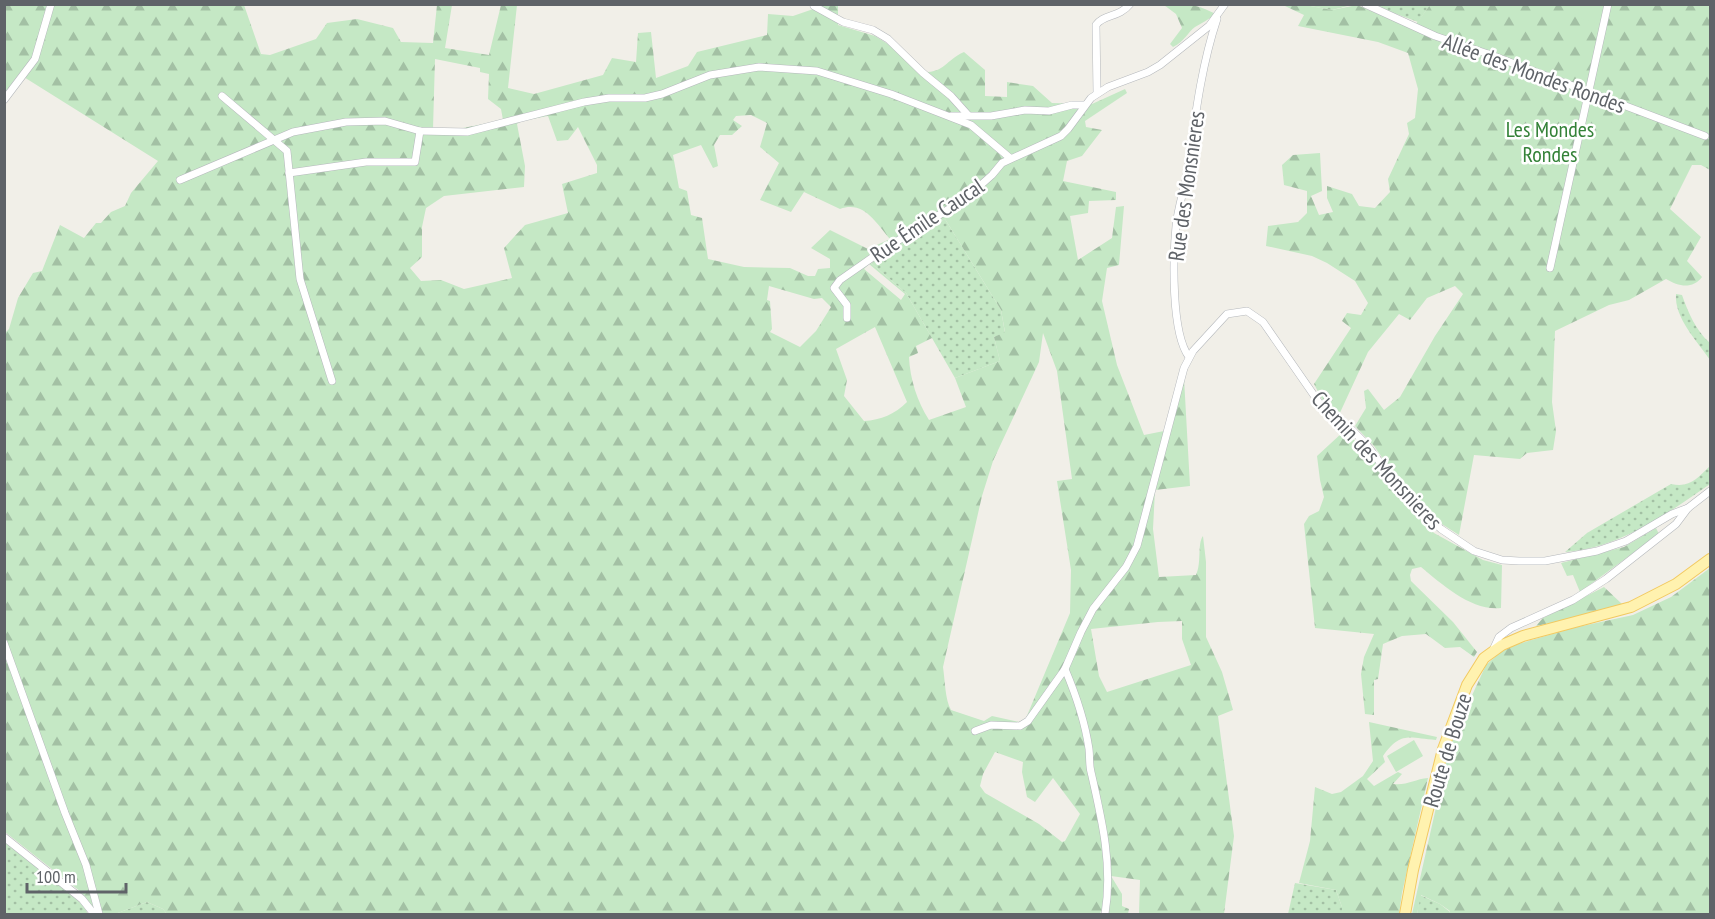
<svg xmlns="http://www.w3.org/2000/svg" width="1715" height="919" viewBox="0 0 1715 919" font-family="'PT Sans Narrow',sans-serif">
	<defs>
		<pattern id="grass-dots" width="8" height="8" patternUnits="userSpaceOnUse" patternTransform="scale(1.5)"><rect width="8" height="8" fill="#c5e8c5"/><path d="M2 2h.1M6 6h.1" fill="none" stroke="#a3c0a4" stroke-width="1.8" stroke-linecap="round"/></pattern>
		<pattern id="forest-firs" width="22" height="20" patternUnits="userSpaceOnUse" patternTransform="scale(1.5)"><rect width="22" height="20" fill="#c5e8c5"/><path d="M5 1l3.5 6h-7zM16 11l3.5 6h-7z" fill="#a3c0a4"/></pattern>
	</defs>
	<rect width="100%" height="100%" fill="#f1efe8"/>
	<g fill="url(#grass-dots)">
		<polygon points="1356,4 1332,10 1305,5"/>
		<polygon points="1372,5 1430,5 1418,22"/>
		<polygon points="945,219 1001,310 1005,333 994,337 1000,361 955,378 906,293 871,263"/>
		<path d="M1676,294L1682,295C1688,312 1696,331 1710,343V360C1698,342 1674,318 1676,294Z"/>
		<path d="M1710,466V484C1667,514 1620,548 1565,552L1587,533L1671,484C1691,488 1697,478 1710,466Z"/>
		<path d="M4,842C25,856 79,894 88,914H5Z"/>
		<polygon points="1295,883 1336,890 1342,907 1342,914 1288,914"/>
		<polygon points="1420,895 1440,904 1450,912 1449,914 1417,914"/>
		<polygon points="147,902 163,909 167,914 115,914"/>
	</g>
	<g fill="url(#forest-firs)" fill-rule="evenodd">
		<path d="M5,4L244,5L261,54L270,55L316,39L327,23L357,19L393,28L401,42L433,43L437,5H452L445,48L489,55L501,5H517L508,88L534,94L603,75L612,58L636,62L638,33L651,32L656,78L688,66L697,52L767,35L768,14L793,16L822,6L838,5V25L875,36L888,44L919,72C945,74 944,61 964,52L985,70V96L1007,97V82L1033,86L1052,103L1092,104L1125,89L1127,93L1085,121L1086,127L1102,130L1082,156L1067,161L1063,181L1116,192V200L1089,201L1088,213L1070,216L1078,260L1112,238L1116,207L1124,206L1119,265L1107,268L1102,301L1117,365L1144,435L1164,431L1184,378L1190,486L1155,490L1153,529L1159,577L1196,575C1202,562 1197,544 1203,536L1206,562V637L1222,672L1233,710L1218,716L1234,836L1224,914H1139L1140,880L1111,876L1122,894V906L1129,909L1128,914H1108L1101,911L1100,914H167L163,909L147,902L115,914H98L81,892L5,832V333L9,329L18,298L33,273L42,271L60,225L84,238L96,223H101L111,212L125,206L131,193L158,161L19,74L5,93ZM435,59L480,68V72L489,74L488,99L501,109L503,120L458,129H433ZM751,115L767,123L760,147L779,163L760,200L791,212L804,192L840,209C864,200 876,223 890,239L868,249L830,230L811,248L830,259V268L818,269L815,276H808L790,268L744,267L708,259L702,218L691,215L687,191L679,188L673,155L701,145L713,168L718,166L714,145L720,135H732L742,126L733,120L736,116ZM548,116L557,141L568,140L578,127L597,165V173L562,184L568,213L525,225L504,248L512,278L464,289L441,280L421,281L410,268L422,257V227L426,208L444,196L524,187L525,166L517,124L522,121ZM945,219L1001,310L1005,332L994,337L1000,361L955,378L966,407L929,420C917,401 910,379 909,357L918,353L916,346L932,338L906,293L871,263ZM869,264L905,294L901,300L864,269ZM769,286L814,299L822,298L831,307L816,331L800,347L770,332L772,329L770,301L767,300ZM875,327L907,402C895,414 881,420 864,421L844,396L847,380L836,349ZM1043,333L1057,371L1072,479L1057,481L1071,570L1070,613L1026,718L1019,722L992,716L984,721L951,710C945,700 945,680 943,667L982,496L993,461L1039,362ZM1182,621V639L1191,665L1107,692L1099,676L1091,629L1158,622ZM995,752L1023,762L1022,772L1027,797L1035,802L1053,778L1080,814L1065,841L1062,842L1039,824L985,793L980,786L983,774Z"/>
		<path d="M1164,5C1187,4 1194,3 1216,14C1209,19 1202,23 1195,27C1187,33 1185,41 1173,47L1170,44L1182,28L1176,14Z"/>
		<path d="M1286,5H1305L1332,10L1357,5L1413,28L1430,5H1710V170L1701,165H1692L1670,209L1701,237L1687,261L1702,277C1692,290 1678,286 1666,279L1629,300L1609,305L1555,331L1552,402L1556,431L1553,450L1527,453L1520,459L1474,455L1459,535L1434,519L1411,499L1374,446L1355,426L1366,408L1364,391L1368,389L1384,410L1400,397L1435,336L1463,294L1455,286L1427,298L1410,320L1399,314L1368,352L1338,417L1323,401L1314,384L1351,328L1342,321L1347,313L1361,315L1368,303L1355,281L1327,263L1312,256L1266,246L1268,226L1298,222L1307,213V191L1284,185L1282,165L1293,155L1320,153L1322,191L1311,196L1319,215L1333,212L1327,198V186L1352,194L1359,206L1375,208L1390,192L1388,179L1409,134L1407,123L1415,118L1418,89L1408,53L1378,42L1298,26L1304,15L1285,6Z"/>
		<path d="M1343,432L1363,446L1402,500L1434,533L1483,560L1502,565L1501,608C1471,611 1443,585 1421,567L1412,569L1410,575L1411,581L1453,622L1477,652L1474,657L1460,647L1445,648L1426,634L1402,636L1383,644L1378,679L1374,680V715L1365,714L1361,674L1364,657L1374,634L1315,628L1304,524L1309,516L1319,511L1324,497L1320,480L1317,456Z"/>
		<polygon points="1656,528 1659,534 1580,592 1573,575 1567,576 1561,563 1624,547"/>
		<polygon points="1710,568 1710,914 1449,914 1450,911 1440,904 1421,895 1417,914 1412,914 1451,741 1486,665 1502,651 1518,644 1573,628 1633,615 1671,597"/>
		<polygon points="1604,587 1622,604 1594,614 1536,626 1543,618"/>
		<path d="M1369,722L1437,737L1436,740C1408,738 1401,731 1383,756L1385,762L1367,779L1374,786L1398,772L1402,774L1393,784C1406,786 1415,779 1428,778L1402,893L1399,914H1342V907L1336,890L1299,883L1310,841L1315,787L1332,794L1341,792L1363,776L1373,761Z"/>
	</g>
	<g fill="#c5e8c5">
		<polygon points="1572,5 1607,5 1602,25 1576,17"/>
		<polygon points="1414,740 1423,756 1396,772 1387,756"/>
	</g>
	<g fill="none" stroke-linecap="round" stroke-linejoin="round">
		<g stroke="#b5b8bc" stroke-width="8">
			<g id="minor">
				<polyline points="1365,4 1435,36 1491,55 1705,136"/>
				<polyline points="814,6 843,22 873,30 888,39 923,73 951,96 968,115"/>
				<path d="M1097,93L1096,25C1103,14 1119,18 1130,4"/>
				<polyline points="222,96 287,151 300,279 332,381"/>
				<polyline points="4,100 35,59 51,4"/>
				<polyline points="951,116 991,116 1025,110 1049,111 1072,105 1084,105"/>
				<polyline points="289,173 366,162 415,162 420,131"/>
				<polyline points="180,180 293,132 346,122 385,121 420,131 467,132 584,102 609,98 645,98 662,94 710,75 759,67 817,71 891,94 971,125 1010,158"/>
				<polyline points="1550,268 1608,4"/>
				<polyline points="847,318 847,305 834,288 840,280 886,248 965,199 992,175 1002,163 1061,136 1068,129 1091,98 1108,87 1148,72 1160,65 1209,26 1225,4"/>
				<path d="M1189,357C1171,333 1173,257 1176,226C1178,207 1185,187 1188,168C1195,118 1201,67 1217,19"/>
				<polyline points="4,643 65,813 86,865 99,914"/>
				<polyline points="1493,650 1499,637 1511,628 1573,600 1606,579 1676,524 1688,508 1710,491"/>
				<path d="M1065,669C1076,695 1085,722 1089,749C1090,757 1089,765 1091,772C1102,820 1113,866 1105,914"/>
				<polyline points="975,731 991,725 1020,726 1028,721 1065,669 1081,632 1093,609 1126,567 1137,546 1184,368 1193,351 1227,314 1247,311 1263,322 1327,414 1351,429 1366,444 1407,498 1441,529 1474,551 1502,560 1519,561 1545,561 1597,551 1626,541 1672,514 1688,508"/>
				<polyline points="4,837 82,899 94,914"/>
			</g>
		</g>
		<g stroke="#f2c960" stroke-width="12">
			<polyline id="primary" points="1405,914 1413,870 1443,749 1467,685 1484,658 1502,645 1523,636 1631,607 1676,584 1710,559"/>
		</g>
		<use href="#minor" stroke="#fff" stroke-width="7"/>
		<use href="#primary" stroke="#fff2af" stroke-width="10"/>
	</g>
	<g text-anchor="middle" stroke-width="5" stroke-linejoin="round" paint-order="stroke">
		<g font-size="22" fill="#5f6368" stroke="#fff">
			<text transform="translate(1534 73) rotate(20)" y="8">Allée des Mondes Rondes</text>
			<text transform="translate(1186 186) rotate(-82)" y="8">Rue des Monsnieres</text>
			<text transform="translate(927 220) rotate(-34)" y="8">Rue Émile Caucal</text>
			<text transform="translate(1377 460) rotate(47)" y="8">Chemin des Monsnieres</text>
			<text transform="translate(1447 750) rotate(-73)" y="8">Route de Bouze</text>
		</g>
		<g font-size="22" fill="#348238" stroke="#fff">
			<text x="1550" y="137">Les Mondes<tspan x="1550" dy="25">Rondes</tspan></text>
		</g>
	</g>
	<rect width="1715" height="919" fill="none" stroke="#5f6368" stroke-width="12"/>
	<path d="M27 883v9h99v-9" fill="none" stroke="#5f6368" stroke-width="3"/>
	<text x="36" y="883" font-size="18" fill="#5f6368" stroke="#ffffff" stroke-width="4.5" paint-order="stroke">100 m</text>
</svg>
